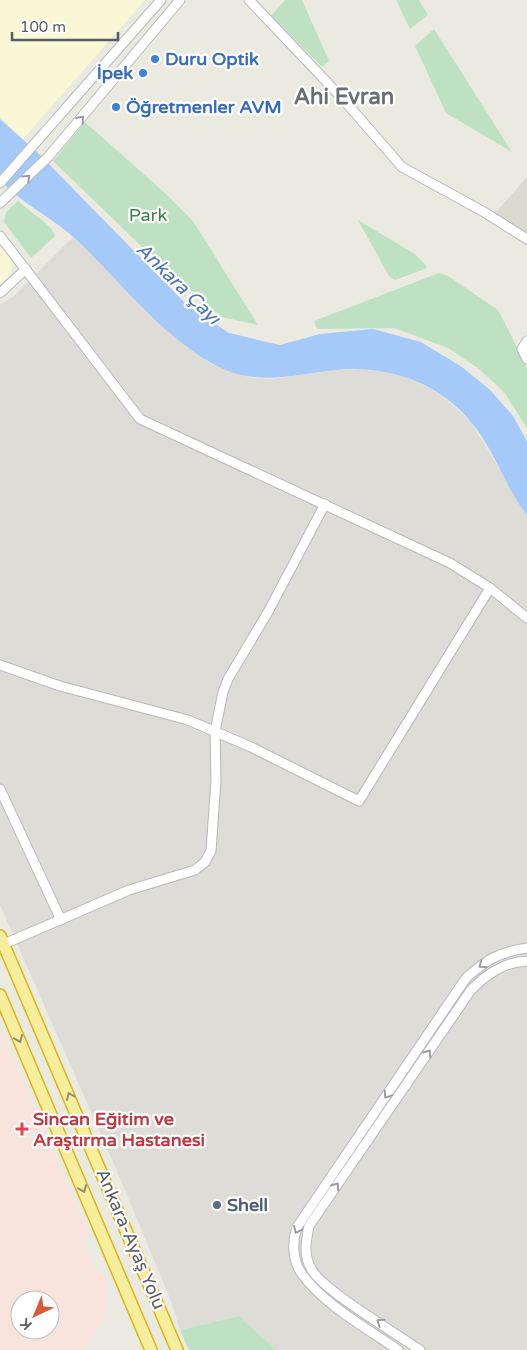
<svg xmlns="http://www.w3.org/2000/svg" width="527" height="1350" viewBox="0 0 527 1350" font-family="'Varela Round',sans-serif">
	<rect width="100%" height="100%" fill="#ebeae1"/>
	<g fill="#faf7d7">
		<polygon points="0,0 145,0 23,139 0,117"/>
		<polygon points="0,246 13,263 11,273 0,284"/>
	</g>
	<polygon fill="#dddcd6" points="73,237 185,346 211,364 251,378 273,379 335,370 369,369 402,375 440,394 471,422 527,515 527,1350 276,1350 239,1316 180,1330 171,1301 114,1164 0,905 0,304 13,297"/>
	<polygon fill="#dbdacf" points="527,177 527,233 495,213"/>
	<path fill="#f8e3dd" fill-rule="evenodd" d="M0,1026L88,1232L82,1242L96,1270L104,1274L107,1281L105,1313L101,1324L83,1350H0ZM20,1300H50V1330H20Z"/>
	<g fill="#bfe1c3">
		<polygon points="285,0 302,0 329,61 322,67 271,16"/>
		<polygon points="396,0 419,0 428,15 410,29"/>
		<polygon points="434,29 512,152 446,113 415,46"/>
		<polygon points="85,122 165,193 193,221 258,325 221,317 140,245 53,161"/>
		<polygon points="18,201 50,227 55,236 31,258 4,222 6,212"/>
		<polygon points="358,220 415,254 427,266 425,269 395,280 389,276"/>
		<polygon points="439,273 448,276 498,310 511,335 527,369 527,428 504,392 479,369 448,348 394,328 317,329 314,321"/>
		<polygon points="239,1316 276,1350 189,1350 180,1330"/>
	</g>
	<path fill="#a5c9f8" d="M0,119L41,156L188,306L229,333L280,345L320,334L373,329L421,342L462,367L490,390L513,416L527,441V515C505,487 494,449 471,422C437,381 386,365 335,370C299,374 267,384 231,372C171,350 119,278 71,235C49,216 20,202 0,180Z"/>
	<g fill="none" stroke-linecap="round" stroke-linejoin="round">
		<g stroke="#b7b8bd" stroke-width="11">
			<g id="tertiary">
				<polyline points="249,0 342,98 402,167 484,212 527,239"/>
				<polyline points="0,236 140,419 450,563 490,588 527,618"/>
				<polyline points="0,293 26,269"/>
				<polyline points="527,341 522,349 527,359"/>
				<polyline points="0,665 60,686 188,720 251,747 359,801 490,588"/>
				<polyline points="0,789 61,920"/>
				<polyline points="4,944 129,890 195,870 205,862 211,851 216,780 215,731 223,692 228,679 268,612 325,504"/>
				<path d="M398,1350C368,1329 323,1304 302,1274C292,1260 292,1242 297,1227L466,978C486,960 499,952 527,948"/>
				<path d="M420,1350C397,1334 324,1291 312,1270C303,1256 306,1241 309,1226L471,990C487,974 504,962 527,961"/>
			</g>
		</g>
		<g stroke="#b7b9bf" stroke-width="11">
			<g id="secondary">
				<polyline points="0,183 161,0"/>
				<polyline points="0,203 49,156 180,0"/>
			</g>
		</g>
		<g stroke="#dbb512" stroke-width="14">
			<g id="trunk">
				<polyline points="0,936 177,1350"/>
				<polyline points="0,995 151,1350"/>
			</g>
		</g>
		<use href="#tertiary" stroke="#fff" stroke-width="9"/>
		<use href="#secondary" stroke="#fff" stroke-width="9"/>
		<use href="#trunk" stroke="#f6ee9c" stroke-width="11"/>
	</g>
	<defs><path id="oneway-chevron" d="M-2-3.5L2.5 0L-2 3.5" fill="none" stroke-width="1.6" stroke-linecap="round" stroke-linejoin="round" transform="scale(1.25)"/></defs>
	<g stroke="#9c9da0">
		<use href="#oneway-chevron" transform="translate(81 119) rotate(-49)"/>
		<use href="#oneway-chevron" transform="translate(27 178) rotate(-44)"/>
		<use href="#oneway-chevron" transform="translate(482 965) rotate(144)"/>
		<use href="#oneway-chevron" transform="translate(428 1053) rotate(-55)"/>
		<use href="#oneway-chevron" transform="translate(387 1095) rotate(124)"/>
		<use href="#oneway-chevron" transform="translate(336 1186) rotate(-55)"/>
		<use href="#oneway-chevron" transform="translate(297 1230) rotate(115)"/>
		<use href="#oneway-chevron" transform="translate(380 1322) rotate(-145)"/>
	</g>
	<g stroke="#918f76">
		<use href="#oneway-chevron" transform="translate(19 1039) rotate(67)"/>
		<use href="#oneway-chevron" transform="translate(70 1096) rotate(-113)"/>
		<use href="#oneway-chevron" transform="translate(83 1189) rotate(67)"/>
	</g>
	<g fill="#3f7fe0" stroke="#fff" stroke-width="2">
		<circle cx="155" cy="59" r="5"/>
		<circle cx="143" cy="73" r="5"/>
		<circle cx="116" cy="107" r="5"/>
	</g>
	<path fill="#e0444e" stroke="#fff" stroke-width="2" d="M19.5 1121.5h5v5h5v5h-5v5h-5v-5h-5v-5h5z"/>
	<circle fill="#5c6f8a" stroke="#fff" stroke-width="2" cx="217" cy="1205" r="5"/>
	<g text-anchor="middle" stroke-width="4.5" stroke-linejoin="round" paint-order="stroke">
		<g font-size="18" font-weight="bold" fill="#366cbe" stroke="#fff" text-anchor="start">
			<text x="165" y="65">Duru Optik</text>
			<text x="133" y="79" text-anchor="end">İpek</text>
			<text x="126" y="113">Öğretmenler AVM</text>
		</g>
		<g font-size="18" fill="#3a7f46" stroke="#fff">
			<text x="148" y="221">Park</text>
		</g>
		<g font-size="18" font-weight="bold" fill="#be3a42" stroke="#fff" text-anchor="start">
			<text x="33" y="1125">Sincan Eğitim ve<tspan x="33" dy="21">Araştırma Hastanesi</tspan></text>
		</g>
		<g font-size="18" font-weight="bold" fill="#4e5e75" stroke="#fff" text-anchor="start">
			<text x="227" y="1211">Shell</text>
		</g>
		<g font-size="18" fill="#5a5c61" stroke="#fff">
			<text transform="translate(131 1239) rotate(67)" y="6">Ankara-Ayaş Yolu</text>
		</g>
		<g font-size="19" font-style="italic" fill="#4a72b8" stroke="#fff">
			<text transform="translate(179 283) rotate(44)" y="7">Ankara Çayı</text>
		</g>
		<g font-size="22" font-weight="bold" fill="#6b6e73" stroke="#fff">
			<text x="344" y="104">Ahi Evran</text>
		</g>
	</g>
	<g transform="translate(35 1315) rotate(224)"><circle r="24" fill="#ffffff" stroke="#bdbec0"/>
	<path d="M0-4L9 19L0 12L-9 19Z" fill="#da5938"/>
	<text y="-8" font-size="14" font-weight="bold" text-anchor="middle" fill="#5a5c61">K</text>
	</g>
	<path d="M12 32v8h106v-8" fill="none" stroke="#5a5c61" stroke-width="2.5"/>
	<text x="20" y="32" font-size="15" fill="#5a5c61" stroke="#ffffff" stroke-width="4" paint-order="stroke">100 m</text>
</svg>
